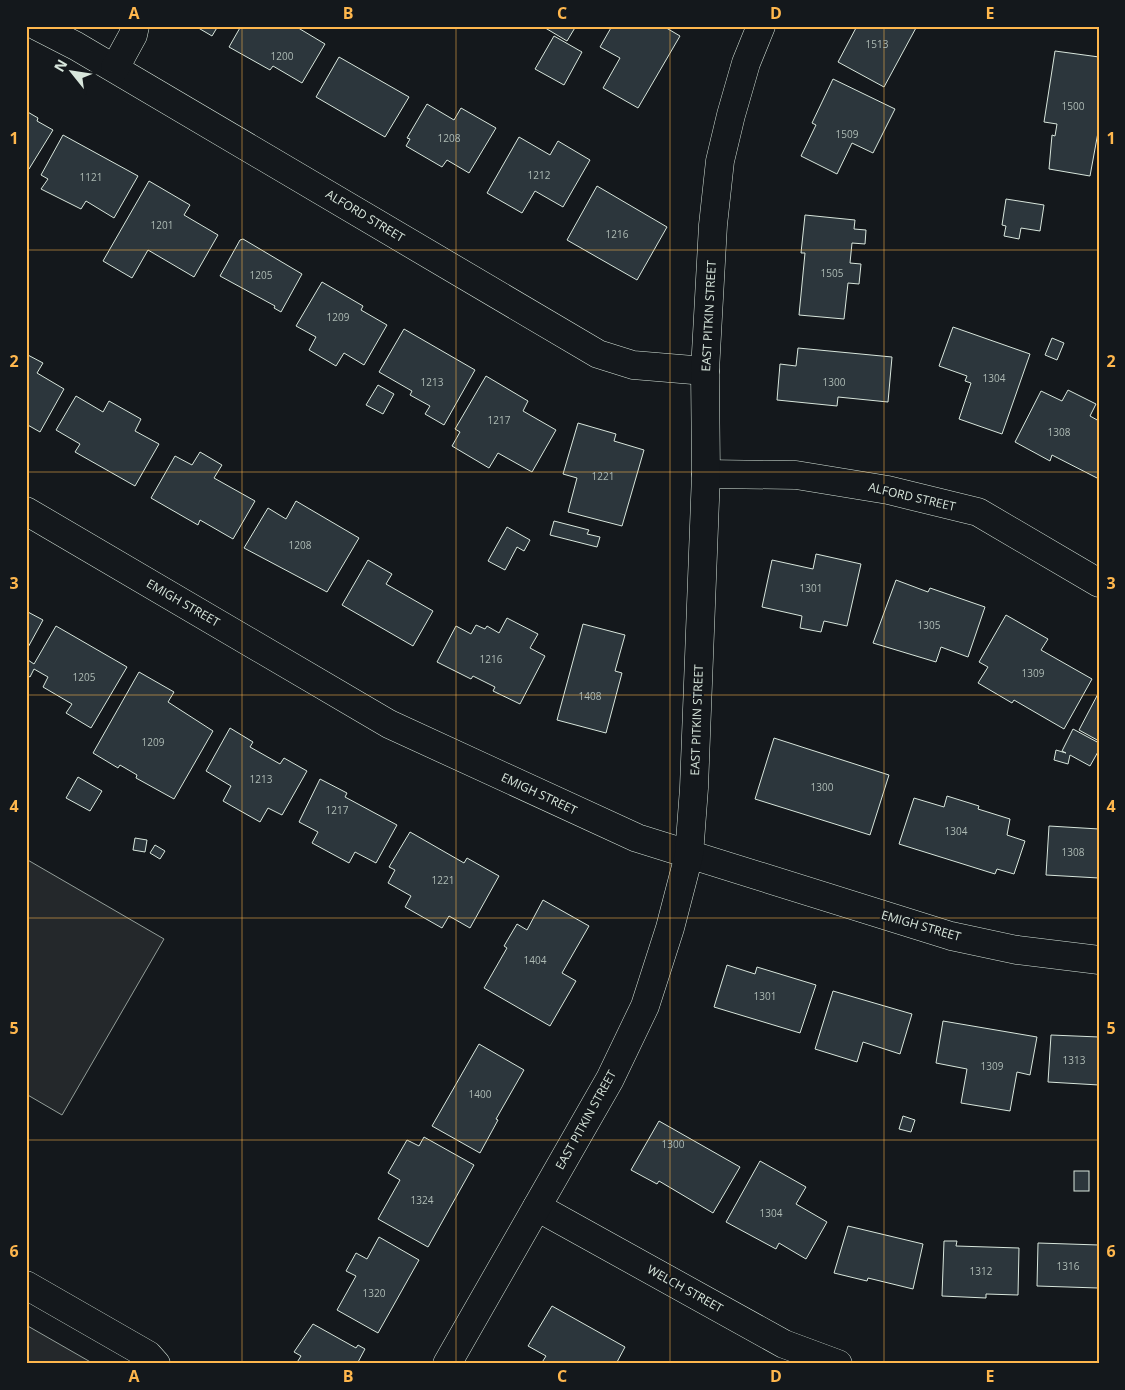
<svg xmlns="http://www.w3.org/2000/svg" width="1125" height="1390" viewBox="0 0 1125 1390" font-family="'Open Sans',sans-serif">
	<rect width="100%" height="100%" fill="#14181c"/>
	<g fill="#24282b" stroke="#939e99">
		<polygon points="26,859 164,939 62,1115 26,1094"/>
		<polygon points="26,1325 94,1364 26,1364"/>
	</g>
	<g fill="#2c363c" stroke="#d8e6dc">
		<polygon points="195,26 218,26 212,36"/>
		<polygon points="241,26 295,26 325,44 302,83 273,66 270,70 229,47"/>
		<polygon points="542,26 576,26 567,41"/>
		<polygon points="612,26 663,26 680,36 638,108 603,88 620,58 600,47"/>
		<polygon points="857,26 917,26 884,87 838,62"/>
		<polygon points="554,36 582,52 564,85 535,69"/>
		<polygon points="1055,51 1099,57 1099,127 1090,176 1049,169 1052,135 1055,136 1057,124 1044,122"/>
		<polygon points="339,57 409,97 385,137 316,97"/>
		<polygon points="833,79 895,109 873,153 852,143 837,174 801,156 816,125 812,123"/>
		<polygon points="427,104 454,120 461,108 496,128 469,173 447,160 442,167 406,146 410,139 407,138"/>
		<polygon points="26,111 38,118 37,121 53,130 29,169 26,168"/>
		<polygon points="63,135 138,176 114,218 86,201 81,209 41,189 48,179 41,175"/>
		<polygon points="519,137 550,155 558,141 590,160 563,207 535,191 522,213 487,193"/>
		<polygon points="149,181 190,205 184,215 218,235 194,277 148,250 132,278 103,261"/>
		<polygon points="597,186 667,227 637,280 567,240"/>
		<polygon points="1006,199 1044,205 1040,231 1021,228 1019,239 1004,236 1006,226 1002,225"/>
		<polygon points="805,215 855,220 854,229 866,230 865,244 852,243 850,263 861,264 859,284 848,283 844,319 799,315 805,253 801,253"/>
		<polygon points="243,239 302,274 281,312 274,308 275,306 220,276 240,240"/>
		<polygon points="322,282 363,306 361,310 387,325 364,365 344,353 336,366 309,350 316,337 296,326"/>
		<polygon points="953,327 1030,354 1002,434 959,419 971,383 965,381 967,376 939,366"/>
		<polygon points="404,329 475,370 444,425 425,414 430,406 410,395 412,391 379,372"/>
		<polygon points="1052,338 1064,343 1057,360 1045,355"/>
		<polygon points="798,348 892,357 888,402 838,397 837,406 777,400 780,364 796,366"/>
		<polygon points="26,354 43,363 37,373 64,389 40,432 26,424"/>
		<polygon points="486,376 528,401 523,411 556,430 532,472 498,453 489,468 452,446 460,432 455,429"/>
		<polygon points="378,385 394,394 383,414 366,405"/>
		<polygon points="1068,390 1096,404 1090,416 1099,421 1099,479 1052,455 1050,461 1015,442 1041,391 1062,401"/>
		<polygon points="76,396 103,412 109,401 141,419 135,431 159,444 135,486 75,452 80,444 56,430"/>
		<polygon points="578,423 616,434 614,441 644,450 622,526 568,512 577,478 563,474"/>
		<polygon points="200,452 222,465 214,478 255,501 233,539 200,520 198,525 151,498 175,456 192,465"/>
		<polygon points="296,501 359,538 327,592 244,548 268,508 286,519"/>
		<polygon points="554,521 589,530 587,534 600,537 597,547 550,535"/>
		<polygon points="507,527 530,540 524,551 517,547 505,570 488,561"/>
		<polygon points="816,554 861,564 847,626 824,621 821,632 800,628 802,616 762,607 772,560 813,569"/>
		<polygon points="368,560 392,574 386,584 433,611 413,646 342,605"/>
		<polygon points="896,580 928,592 930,588 985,607 968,657 941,647 936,662 873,643"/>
		<polygon points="26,611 43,620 26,651"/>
		<polygon points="1006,615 1048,639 1041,650 1092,679 1064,729 1014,700 1012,703 978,683 988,667 979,662"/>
		<polygon points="507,618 538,634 530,648 545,656 520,704 493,691 495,687 473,676 471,679 437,662 456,626 471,634 476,625 485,629 487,626 499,633"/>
		<polygon points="583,624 625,635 615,671 622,673 606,733 557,720"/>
		<polygon points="56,626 127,667 91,728 66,713 72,704 43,687 48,677 34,669 30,677 26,675 28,660 34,664"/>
		<polygon points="139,672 174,692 168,702 213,731 174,799 136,778 137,775 120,765 118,768 93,753"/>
		<polygon points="1099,692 1099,741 1079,730"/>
		<polygon points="230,728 253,742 250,747 280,764 284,758 307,771 282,815 268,808 260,822 223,801 231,786 206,771"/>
		<polygon points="1073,729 1099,743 1099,750 1090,766 1070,755 1068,764 1054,760 1056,750 1066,753 1062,751"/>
		<polygon points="774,738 889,775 870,835 755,799"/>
		<polygon points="78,777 102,791 90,811 66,798"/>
		<polygon points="320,779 347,793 345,797 397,825 376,863 355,852 349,863 312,843 318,832 299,822"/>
		<polygon points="947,796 979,806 978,809 1010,819 1007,835 1025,841 1014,874 997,869 995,874 899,844 914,798 944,807"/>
		<polygon points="1049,826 1099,829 1099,878 1046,875"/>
		<polygon points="410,832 464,863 467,858 499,876 470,928 449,916 442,928 405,907 411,896 388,883 395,870 389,867"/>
		<polygon points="135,838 147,840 145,852 133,850"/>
		<polygon points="155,845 165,851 160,859 150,853"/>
		<polygon points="543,900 589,926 562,973 576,981 550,1026 484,988 507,948 504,946 517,924 527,930"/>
		<polygon points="727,965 755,974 757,967 816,985 800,1033 714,1007"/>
		<polygon points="833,991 912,1014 900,1054 863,1042 857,1062 815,1049"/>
		<polygon points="943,1021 1037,1037 1030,1075 1017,1072 1010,1111 961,1103 967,1069 936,1063"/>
		<polygon points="1051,1035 1099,1037 1099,1085 1048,1082"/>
		<polygon points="479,1044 524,1070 496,1119 498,1120 480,1153 432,1126"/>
		<polygon points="903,1116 915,1120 911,1132 899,1129"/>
		<polygon points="659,1121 740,1167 713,1213 659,1181 657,1184 631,1170"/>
		<polygon points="424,1137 474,1165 428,1247 378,1219 400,1180 388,1173 407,1140 419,1146"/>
		<polygon points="760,1161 806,1187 796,1204 827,1222 806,1259 779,1243 776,1249 726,1222"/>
		<rect x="1074" y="1171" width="15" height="20"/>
		<polygon points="848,1226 923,1244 913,1289 868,1278 867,1281 834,1273"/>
		<polygon points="379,1237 419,1260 378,1333 337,1310 356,1276 346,1271 356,1253 367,1259"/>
		<polygon points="944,1241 957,1241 956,1246 1019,1248 1018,1295 986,1294 986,1298 942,1296"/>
		<polygon points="1038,1243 1099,1245 1099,1298 1098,1288 1037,1286"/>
		<polygon points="552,1306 625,1347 616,1364 541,1364 546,1356 528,1346"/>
		<polygon points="313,1324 356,1348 358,1345 365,1349 357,1364 296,1364 301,1356 294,1352"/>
	</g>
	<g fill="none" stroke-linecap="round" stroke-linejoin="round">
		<g stroke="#d8e6dc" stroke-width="29">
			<g id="minor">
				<polyline points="37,26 76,46 598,354 633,365 705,371"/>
				<polyline points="115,68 133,35 135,26"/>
				<polyline points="706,474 796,475 888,490 978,512 1099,583"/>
				<polyline points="26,511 389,724 637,838 951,936 1017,950 1099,960"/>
				<polyline points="537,1207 784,1344 838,1364"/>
				<polyline points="26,1285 148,1355 156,1364"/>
				<polyline points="447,1364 610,1079 645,1006 670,928 689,855 694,788 706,474 705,371 713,225 720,161 731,115 746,63 761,26"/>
			</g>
		</g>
		<use href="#minor" stroke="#14181c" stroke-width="28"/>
	</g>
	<path fill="none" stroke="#ffb74d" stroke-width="1" stroke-opacity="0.55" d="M242,26V1364M456,26V1364M670,26V1364M884,26V1364M26,250H1099M26,472H1099M26,695H1099M26,918H1099M26,1140H1099"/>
	<g text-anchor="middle" stroke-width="4" stroke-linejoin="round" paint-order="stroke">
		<g font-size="10" fill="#adbab4">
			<text x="877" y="48">1513</text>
			<text x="282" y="60">1200</text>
			<text x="1073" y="110">1500</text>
			<text x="847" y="138">1509</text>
			<text x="449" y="142">1208</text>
			<text x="539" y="179">1212</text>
			<text x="91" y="181">1121</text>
			<text x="162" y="229">1201</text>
			<text x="617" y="238">1216</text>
			<text x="832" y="277">1505</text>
			<text x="261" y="279">1205</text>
			<text x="338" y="321">1209</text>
			<text x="994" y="382">1304</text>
			<text x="432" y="386">1213</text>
			<text x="834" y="386">1300</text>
			<text x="499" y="424">1217</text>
			<text x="1059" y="436">1308</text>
			<text x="603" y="480">1221</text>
			<text x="300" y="549">1208</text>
			<text x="811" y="592">1301</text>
			<text x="929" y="629">1305</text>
			<text x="491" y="663">1216</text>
			<text x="1033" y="677">1309</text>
			<text x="84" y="681">1205</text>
			<text x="590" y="700">1408</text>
			<text x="153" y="746">1209</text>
			<text x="261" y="783">1213</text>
			<text x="822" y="791">1300</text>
			<text x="337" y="814">1217</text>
			<text x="956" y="835">1304</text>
			<text x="1073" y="856">1308</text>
			<text x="443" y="884">1221</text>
			<text x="535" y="964">1404</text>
			<text x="765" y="1000">1301</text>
			<text x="1074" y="1064">1313</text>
			<text x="992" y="1070">1309</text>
			<text x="480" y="1098">1400</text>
			<text x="673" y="1148">1300</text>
			<text x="422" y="1204">1324</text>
			<text x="771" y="1217">1304</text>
			<text x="1068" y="1270">1316</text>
			<text x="981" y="1275">1312</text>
			<text x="374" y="1297">1320</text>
		</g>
		<g font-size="12" fill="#d8e6dc" stroke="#14181c">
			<text transform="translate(365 216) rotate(31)" y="4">ALFORD STREET</text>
			<text transform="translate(709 316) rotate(-87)" y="4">EAST PITKIN STREET</text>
			<text transform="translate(912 497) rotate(13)" y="4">ALFORD STREET</text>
			<text transform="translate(183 603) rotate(30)" y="4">EMIGH STREET</text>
			<text transform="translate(697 720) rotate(-88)" y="4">EAST PITKIN STREET</text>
			<text transform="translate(539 794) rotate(25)" y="4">EMIGH STREET</text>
			<text transform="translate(921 926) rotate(16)" y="4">EMIGH STREET</text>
			<text transform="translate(586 1120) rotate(-61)" y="4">EAST PITKIN STREET</text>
			<text transform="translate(685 1289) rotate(29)" y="4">WELCH STREET</text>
		</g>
	</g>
	<rect width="1125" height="1390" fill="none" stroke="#14181c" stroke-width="55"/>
	<g transform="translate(72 72) rotate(300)" stroke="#14181c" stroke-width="4" paint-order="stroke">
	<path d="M0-4L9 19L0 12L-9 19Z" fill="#d8e6dc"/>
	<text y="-8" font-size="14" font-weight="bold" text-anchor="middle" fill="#d8e6dc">N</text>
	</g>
	<rect x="28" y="28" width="1070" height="1334" fill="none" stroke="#ffb74d" stroke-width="2"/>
	<g font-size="16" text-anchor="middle" font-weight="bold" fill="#ffb74d">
		<text x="134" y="19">A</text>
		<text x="348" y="19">B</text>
		<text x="562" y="19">C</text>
		<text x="776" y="19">D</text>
		<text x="990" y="19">E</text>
		<text x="14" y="144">1</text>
		<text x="1111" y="144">1</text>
		<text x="14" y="367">2</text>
		<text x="1111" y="367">2</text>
		<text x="14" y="589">3</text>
		<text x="1111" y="589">3</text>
		<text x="14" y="812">4</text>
		<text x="1111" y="812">4</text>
		<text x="14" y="1034">5</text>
		<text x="1111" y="1034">5</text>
		<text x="14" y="1257">6</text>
		<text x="1111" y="1257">6</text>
		<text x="134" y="1382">A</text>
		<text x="348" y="1382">B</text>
		<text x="562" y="1382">C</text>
		<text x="776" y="1382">D</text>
		<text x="990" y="1382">E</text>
	</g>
</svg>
